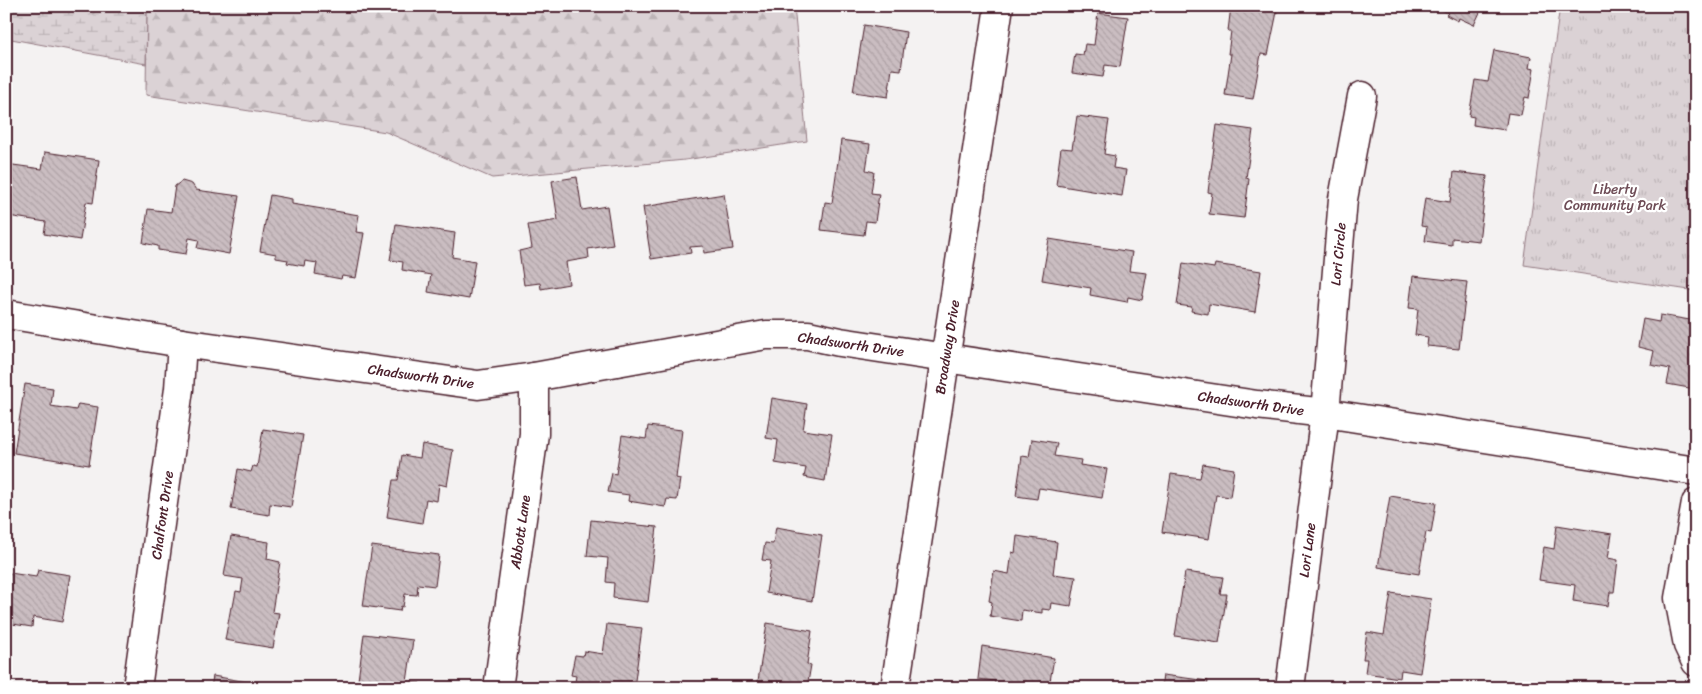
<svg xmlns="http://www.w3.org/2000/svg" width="1702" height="694" viewBox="0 0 1702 694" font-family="Sriracha,sans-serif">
	<defs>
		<pattern id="forest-firs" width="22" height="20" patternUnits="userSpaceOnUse" patternTransform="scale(1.25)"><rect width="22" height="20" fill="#dbd2d5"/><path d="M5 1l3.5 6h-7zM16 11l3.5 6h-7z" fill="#bdb4b7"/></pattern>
		<pattern id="wetland-marsh" width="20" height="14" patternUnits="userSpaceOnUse" patternTransform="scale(1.25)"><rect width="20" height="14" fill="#dbd2d5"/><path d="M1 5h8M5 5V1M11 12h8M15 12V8" fill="none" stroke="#bdb4b7"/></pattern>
		<pattern id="park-tufts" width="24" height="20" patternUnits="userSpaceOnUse" patternTransform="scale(1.25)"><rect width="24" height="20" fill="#dbd2d5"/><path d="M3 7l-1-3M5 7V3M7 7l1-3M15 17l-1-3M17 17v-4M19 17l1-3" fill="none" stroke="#bdb4b7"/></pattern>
		<pattern id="building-back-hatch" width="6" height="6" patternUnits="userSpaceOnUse" patternTransform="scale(1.25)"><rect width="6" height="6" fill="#cabdc1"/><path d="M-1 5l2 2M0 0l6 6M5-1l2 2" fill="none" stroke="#afa2a6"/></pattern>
	</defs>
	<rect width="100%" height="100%" fill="#f4f2f2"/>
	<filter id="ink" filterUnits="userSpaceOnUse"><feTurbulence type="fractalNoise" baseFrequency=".02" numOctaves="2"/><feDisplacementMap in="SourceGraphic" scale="10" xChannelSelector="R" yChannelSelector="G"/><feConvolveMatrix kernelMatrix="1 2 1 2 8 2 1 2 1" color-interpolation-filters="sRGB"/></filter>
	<g filter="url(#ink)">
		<polygon fill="url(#forest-firs)" stroke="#927880" points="147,6 794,6 807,141 685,160 492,178 386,132 146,95"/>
		<polygon fill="url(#wetland-marsh)" stroke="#927880" points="6,6 147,6 146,64 6,38"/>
		<polygon fill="url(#park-tufts)" stroke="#927880" points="1560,6 1696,6 1696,291 1524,265"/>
		<g fill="url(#building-back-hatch)" stroke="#4a1f2b">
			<polygon points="1231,6 1269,6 1269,11 1277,12 1268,55 1261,54 1253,99 1225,95 1231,54 1228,54 1231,31 1228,31"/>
			<polygon points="1434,6 1483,6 1474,25 1459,18 1458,21 1446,15 1448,13"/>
			<polygon points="1098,13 1128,17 1120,67 1105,65 1103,77 1072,73 1075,54 1083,55 1085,44 1094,45"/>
			<polygon points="864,25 906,32 901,70 892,69 888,97 853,92"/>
			<polygon points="1494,50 1531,57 1529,68 1534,69 1529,98 1525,97 1521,115 1508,113 1505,130 1473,125 1474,117 1469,116 1475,80 1488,82"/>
			<polygon points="1077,116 1109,120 1104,154 1115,156 1113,168 1126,170 1122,196 1056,185 1061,148 1072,149"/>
			<polygon points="1217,125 1253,130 1246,178 1249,179 1244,218 1209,214 1212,193 1208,192"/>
			<polygon points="841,140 870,144 866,170 874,172 871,193 879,194 875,222 866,221 864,235 821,230 825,202 832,203"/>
			<polygon points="45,152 99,160 93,203 86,202 80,240 44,234 46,222 8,216 6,224 6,164 42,169"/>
			<polygon points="1454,172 1487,176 1479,241 1452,238 1452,245 1425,241 1427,227 1421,226 1425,198 1450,202"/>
			<polygon points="577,177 582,210 607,206 613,245 588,249 589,258 566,262 569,284 541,289 540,283 524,285 519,251 532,248 528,225 558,220 552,181"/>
			<polygon points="182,181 192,184 196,190 239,196 229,254 197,248 199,240 189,238 186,254 158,250 158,246 143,243 148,209 171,212 175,186"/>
			<polygon points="724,194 733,249 704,253 703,246 690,247 691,253 651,259 643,207"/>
			<polygon points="270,195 292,199 292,204 359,215 356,232 364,233 356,278 342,276 341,279 315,274 317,263 305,261 304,266 287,263 288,260 276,258 276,254 260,251"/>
			<polygon points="396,224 455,233 452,257 475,261 469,299 428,292 431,275 402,270 403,262 390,260"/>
			<polygon points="1049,239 1132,252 1129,271 1147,273 1142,300 1128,297 1127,302 1090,295 1091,288 1042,280"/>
			<polygon points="1183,263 1214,268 1215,264 1261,271 1255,312 1209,304 1208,314 1191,311 1192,307 1177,305"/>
			<polygon points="1413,276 1467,282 1459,349 1427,346 1428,337 1415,335 1418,309 1409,308"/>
			<polygon points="1660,315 1696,321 1695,389 1667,384 1670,369 1651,365 1654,351 1638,347 1643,319 1659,322"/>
			<polygon points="25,384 53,388 51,406 76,410 78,404 98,407 89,465 14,453"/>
			<polygon points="772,398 807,404 803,430 832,434 825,481 804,477 806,468 775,463 778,440 766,438"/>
			<polygon points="648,426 682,430 676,478 680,479 677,500 667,499 665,507 628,501 629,495 608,492 612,473 616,474 622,435 646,439"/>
			<polygon points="263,429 303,435 291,507 270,504 269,515 231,509 238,469 251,472 253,466 257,467"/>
			<polygon points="1032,439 1057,443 1054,456 1081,460 1080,465 1107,469 1102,498 1039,488 1037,499 1016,496 1022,456 1029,457"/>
			<polygon points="422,444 453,450 447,486 439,484 437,501 426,499 422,523 387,517 393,480 398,480 402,455 420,458"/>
			<polygon points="1203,464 1234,469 1230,497 1216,495 1209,539 1162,532 1171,474 1200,478"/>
			<polygon points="1390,496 1436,503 1431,533 1426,532 1419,574 1378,567"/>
			<polygon points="591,520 657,527 648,602 613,598 614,583 606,582 608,558 587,556"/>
			<polygon points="1557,525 1612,534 1608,558 1618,560 1614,592 1610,592 1608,606 1573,601 1575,585 1539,580 1544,547 1554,549"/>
			<polygon points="776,527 822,535 812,601 766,593 771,561 762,560 765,543 773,544"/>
			<polygon points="231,536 269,542 267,559 280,562 272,612 279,613 273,648 225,640 231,607 233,607 236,591 241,592 243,579 224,576"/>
			<polygon points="1017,536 1057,542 1053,574 1076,577 1071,606 1051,603 1050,610 1042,609 1042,613 1022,610 1021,621 990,616 992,602 989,601 994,571 1009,574 1012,552 1015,553"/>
			<polygon points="372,546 439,555 435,586 418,584 417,595 405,594 403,607 401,606 400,611 363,606"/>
			<polygon points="38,570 70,575 62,622 33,617 32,627 6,623 6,585 8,586 10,573 36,577"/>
			<polygon points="1185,572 1223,577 1220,594 1227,594 1219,643 1175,636"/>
			<polygon points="1391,593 1431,599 1420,673 1401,670 1400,678 1365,673 1367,659 1363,659 1367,632 1384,635"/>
			<polygon points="767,623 812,631 807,664 811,665 807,688 757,687"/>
			<polygon points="607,624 642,628 634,688 574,688 576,676 571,675 575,655 583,656 584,651 603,654"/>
			<polygon points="364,634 413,640 407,682 420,683 420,688 357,688"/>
			<polygon points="982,646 1054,658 1049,687 994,688 995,681 978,679"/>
			<polygon points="1163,675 1208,681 1207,688 1161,688"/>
			<polygon points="213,676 247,682 246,688 211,688"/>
		</g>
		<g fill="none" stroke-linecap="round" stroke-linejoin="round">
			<g stroke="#4a1f2b" stroke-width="31">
				<g id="minor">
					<polyline points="6,314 182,343 478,385 534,377 766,335 808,335 840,342 1257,405 1325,413 1696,471"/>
					<polyline points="1696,503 1679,598 1688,645 1696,662"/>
					<polyline points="137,688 179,389 182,343"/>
					<polyline points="498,688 534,434 534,377"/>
					<polyline points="895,688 999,6"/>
					<polyline points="1290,688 1325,413 1343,199 1362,96"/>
				</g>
			</g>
			<use href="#minor" stroke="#fff" stroke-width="28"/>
		</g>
	</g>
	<g text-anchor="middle" stroke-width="4.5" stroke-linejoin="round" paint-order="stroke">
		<g font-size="14" fill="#6e4c56" stroke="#fff">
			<text x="1615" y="194">Liberty<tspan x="1615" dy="16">Community Park</tspan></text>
		</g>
		<g font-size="14" fill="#4a1f2b" stroke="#fff">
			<text transform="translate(1338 254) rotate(-85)" y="5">Lori Circle</text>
			<text transform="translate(851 344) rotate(8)" y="5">Chadsworth Drive</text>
			<text transform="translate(947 347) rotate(-81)" y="5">Broadway Drive</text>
			<text transform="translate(421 376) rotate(8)" y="5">Chadsworth Drive</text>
			<text transform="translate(1251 403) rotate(8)" y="5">Chadsworth Drive</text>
			<text transform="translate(162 515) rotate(-82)" y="5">Chalfont Drive</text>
			<text transform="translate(520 532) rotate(-82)" y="5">Abbott Lane</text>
			<text transform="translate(1307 550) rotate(-83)" y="5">Lori Lane</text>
		</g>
	</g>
	<rect width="1702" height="694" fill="none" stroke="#fff" stroke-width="25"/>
	<rect x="12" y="12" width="1677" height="669" fill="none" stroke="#4a1f2b" stroke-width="2" filter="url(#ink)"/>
</svg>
